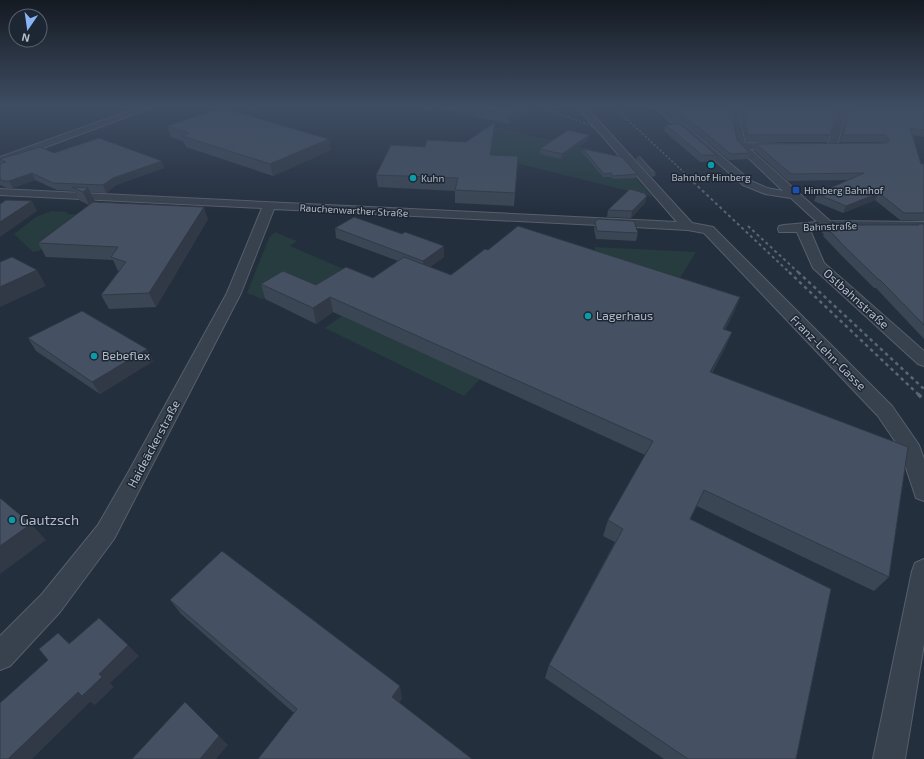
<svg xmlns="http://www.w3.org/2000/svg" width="924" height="759" viewBox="0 0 924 759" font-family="'Exo 2',sans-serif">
	<rect width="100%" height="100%" fill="#242f3e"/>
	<g fill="#263c3f">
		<polygon points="489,126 615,155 653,197 492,157 480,130"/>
		<polygon points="51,211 67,212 68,212 66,214 82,215 39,251 33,252 14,234 36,217"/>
		<polygon points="275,232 297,241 290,246 353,273 317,297 287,285 262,299 247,293 269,238"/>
		<polygon points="595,247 696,252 680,278 595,252"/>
		<polygon points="342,316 480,379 464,396 325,328"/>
	</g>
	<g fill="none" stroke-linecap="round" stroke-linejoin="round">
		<g stroke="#565f6c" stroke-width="2">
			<g id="street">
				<polygon points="143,106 156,106 0,164 0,157"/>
				<polygon points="576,106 585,106 692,223 713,227 892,406 919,445 924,459 924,501 916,498 899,447 878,416 704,233 688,230 598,225 274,209 241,293 114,539 60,612 10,666 0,670 0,636 42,594 98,525 129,471 227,293 262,208 0,195 0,189 677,222"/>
				<polygon points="653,106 662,106 751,181 767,188 783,191 736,146 729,106 737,106 745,143 783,144 785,146 783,148 780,149 750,149 830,221 924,222 924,230 827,229 810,230 824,263 924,351 924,366 918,364 813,268 797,232 779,232 778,229 779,226 784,225 817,222 791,198 765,194 743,185"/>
				<polygon points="840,106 848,106 837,146 832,149 827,146"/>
				<polygon points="924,559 924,644 905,759 873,759 912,571 915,563"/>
			</g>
		</g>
		<use href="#street" fill="#38414e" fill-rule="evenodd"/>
		<g stroke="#5a6575" stroke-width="1.5" stroke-dasharray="2 2" stroke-linecap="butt">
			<polyline points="538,106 595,127"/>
			<polyline points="613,106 691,179"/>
		</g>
		<g stroke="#5a6575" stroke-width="2" stroke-dasharray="3 3" stroke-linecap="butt">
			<polyline points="689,178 790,273"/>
			<polyline points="748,226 799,273"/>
		</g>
		<g stroke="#5a6575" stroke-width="2.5" stroke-dasharray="3.5 3.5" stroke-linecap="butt">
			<polyline points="789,272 919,395"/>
			<polyline points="798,272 924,389"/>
		</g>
		<polyline stroke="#5a6575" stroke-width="3.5" stroke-dasharray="4.5 4.5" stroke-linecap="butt" points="918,394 924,400"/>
	</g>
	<g fill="#3b4654">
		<polygon points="407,106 541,106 509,124 437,108 430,111"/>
		<polygon points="664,106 731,106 737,140 750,153 748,159 729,160"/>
		<polygon points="739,106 839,106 830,135 827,142 746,142"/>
		<polygon points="849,106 924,106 924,137 913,135 921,164 924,164 924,221 900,220 875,200 843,213 814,201 817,194 849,180 788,181 754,150 756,144 882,143 880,142 840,142"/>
		<polygon points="666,125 716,155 714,161 700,162 664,131"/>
		<polygon points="167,126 331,150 273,176 186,147 184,142 171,137"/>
		<polygon points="494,133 491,155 518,156 514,206 455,203 455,191 378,187 376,175 425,147 466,142"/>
		<polygon points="589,135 588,140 561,159 540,154 540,149"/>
		<polygon points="583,149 637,174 636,178 613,179 611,177 603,177 582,152"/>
		<polygon points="54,153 164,168 116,185 106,193 90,192 95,201 94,202 208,219 156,307 109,309 101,295 119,271 118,271 113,260 46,257 38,243 89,205 79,200 74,191 57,190 35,180 13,188 7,188 0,185 0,164 2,163 0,159"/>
		<polygon points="637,156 656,173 655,176 652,177 636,160"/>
		<polygon points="647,194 645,203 631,218 607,217 608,210"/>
		<polygon points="595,222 638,233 636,241 596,239 594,229"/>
		<polygon points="918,224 924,224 924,339 876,288 874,288 841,255 823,236 824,234 822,233 826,225 917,225"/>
		<polygon points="335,228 402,234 444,257 430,267 451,275 488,250 740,297 734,312 725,330 732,332 725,348 712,373 889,577 874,591 697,506 690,519 796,759 664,759 545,678 549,665 615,542 603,536 608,520 645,455 333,312 316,324 265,299 261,284 316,285 373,278 398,261 336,238"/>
		<polygon points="28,338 153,361 100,394 36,351"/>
		<polygon points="170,600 402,698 399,703 294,713 181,614"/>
	</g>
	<g fill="#303945">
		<polygon points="430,106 437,106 437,108 430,111"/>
		<polygon points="525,106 541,106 509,124 510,115"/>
		<polygon points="495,122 494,133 489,167 490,155"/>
		<polygon points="589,135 588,140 561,159 562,154"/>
		<polygon points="329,139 331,150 273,176 270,164"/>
		<polygon points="162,161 164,168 116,185 106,193 103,185 113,178"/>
		<polygon points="32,173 35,180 13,188 9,181"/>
		<polygon points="88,188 95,201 89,205 83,192"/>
		<polygon points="879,193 875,200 843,213 846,206"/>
		<polygon points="647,194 645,203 631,218 632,211"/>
		<polygon points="32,201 37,211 0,237 0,222"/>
		<polygon points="204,207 208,219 156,307 149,293"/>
		<polygon points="444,246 444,257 424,271 423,261"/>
		<polygon points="37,270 46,286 0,307 0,287"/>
		<polygon points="330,297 333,312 316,324 313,308"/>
		<polygon points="740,297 734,312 717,345 723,329"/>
		<polygon points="732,332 725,348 703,388 710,372"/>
		<polygon points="147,349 153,361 100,394 92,382"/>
		<polygon points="31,524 46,540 0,574 0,546"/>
		<polygon points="58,633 70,643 69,644"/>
		<polygon points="128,645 139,656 110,683 114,687 95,705 90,702 32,759 8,759 78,692 99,674"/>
		<polygon points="400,686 402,698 395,709 392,697"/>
		<polygon points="219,736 228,745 216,759 200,759"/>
	</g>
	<g fill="#455162" stroke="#303945">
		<polygon points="471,106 525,106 510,115"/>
		<polygon points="672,106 731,106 737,140 750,153 731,154"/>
		<polygon points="742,106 839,106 830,135 748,135"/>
		<polygon points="850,106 924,106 924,130 910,128 921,164 924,164 924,213 904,213 879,193 846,206 817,194 864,173 791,174 756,144 887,143 889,139 884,135 843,135"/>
		<polygon points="222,108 329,139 270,164 182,136 189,133 167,126"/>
		<polygon points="495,122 490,155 518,156 515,193 455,190 458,178 376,175 391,145 425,147 427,140 466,142"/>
		<polygon points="680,124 716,155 702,155 666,125"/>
		<polygon points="568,130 589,135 562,154 540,149"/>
		<polygon points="99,138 162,161 113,178 103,185 53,183 32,173 9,181 3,181 0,179 0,164 6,162 0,159 40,147 54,153"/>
		<polygon points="583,149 622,157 637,174 613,176 611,173 604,174"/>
		<polygon points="637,156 640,156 656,173 652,173"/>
		<polygon points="72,187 88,188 83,192"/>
		<polygon points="630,189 647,194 645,195 647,196 632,211 608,210"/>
		<polygon points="6,200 32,201 0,222 0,204"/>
		<polygon points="93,202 204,207 149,293 101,295 126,262 111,257 118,247 38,243"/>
		<polygon points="354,217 402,234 405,232 444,246 423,261 335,228"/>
		<polygon points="598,219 634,221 638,233 597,231 595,222"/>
		<polygon points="918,224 924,224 924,325 880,280 879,280 845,247 827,228 829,228 826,225 919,225"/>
		<polygon points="518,226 740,297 723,329 732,332 710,372 908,447 889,577 704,490 690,519 831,589 796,759 688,759 549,665 623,529 608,520 653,441 330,297 313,308 261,284 283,271 316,285 346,267 373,278 404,257 451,275 485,249 488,250"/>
		<polygon points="12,257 37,270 0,287 0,262"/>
		<polygon points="82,311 147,349 92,382 28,338"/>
		<polygon points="0,498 31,524 0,546"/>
		<polygon points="222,551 400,686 392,697 472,759 258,759 297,709 170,600"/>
		<polygon points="99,618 128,645 99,674 102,677 82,696 78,692 8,759 0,759 0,703 48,660 39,649 58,633 69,644"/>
		<polygon points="185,702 219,736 200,759 132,759"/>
	</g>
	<linearGradient id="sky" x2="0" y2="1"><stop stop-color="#141a22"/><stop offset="0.5" stop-color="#3f4d63"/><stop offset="1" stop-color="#3f4d63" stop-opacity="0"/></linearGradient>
	<rect width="924" height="213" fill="url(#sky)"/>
	<g fill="#0f9aa8" stroke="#1d2633" stroke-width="1.5">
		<circle cx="711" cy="165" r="4"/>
		<circle cx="413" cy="178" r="4"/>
		<circle cx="588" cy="316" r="4"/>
		<circle cx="94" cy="356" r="4"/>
		<circle cx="12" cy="520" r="4"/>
	</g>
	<rect fill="#1a4fb4" stroke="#1d2633" stroke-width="1.5" x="792" y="186" width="8" height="8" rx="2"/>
	<g text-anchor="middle" stroke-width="3" stroke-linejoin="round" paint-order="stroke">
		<g font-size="10" fill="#b4bcc9" stroke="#1d2633" text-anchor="start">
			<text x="711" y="181" text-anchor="middle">Bahnhof Himberg</text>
			<text x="421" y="182">Kuhn</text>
			<text x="804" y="194">Himberg Bahnhof</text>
		</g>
		<g font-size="10" fill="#b4bcc9" stroke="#1d2633">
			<text transform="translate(354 210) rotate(3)" y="4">Rauchenwarther Straße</text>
			<text transform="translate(830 226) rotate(-2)" y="4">Bahnstraße</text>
		</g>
		<g font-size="12" fill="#b4bcc9" stroke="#1d2633">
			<text transform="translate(856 299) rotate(42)" y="4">Ostbahnstraße</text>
			<text transform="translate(828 353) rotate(45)" y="4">Franz-Lehn-Gasse</text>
			<text transform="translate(154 444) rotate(-62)" y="4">Haideäckerstraße</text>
		</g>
		<g font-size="12" fill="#b4bcc9" stroke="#1d2633" text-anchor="start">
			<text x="596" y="320">Lagerhaus</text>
			<text x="102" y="360">Bebeflex</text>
		</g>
		<g font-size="14" fill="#b4bcc9" stroke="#1d2633" text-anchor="start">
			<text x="20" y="525">Gautzsch</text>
		</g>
	</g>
	<g transform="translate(28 28) rotate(193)"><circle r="19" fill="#1d2633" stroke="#59626f"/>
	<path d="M0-3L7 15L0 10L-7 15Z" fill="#8ab4f8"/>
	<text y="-6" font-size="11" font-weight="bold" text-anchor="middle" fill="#b4bcc9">N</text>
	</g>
</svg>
